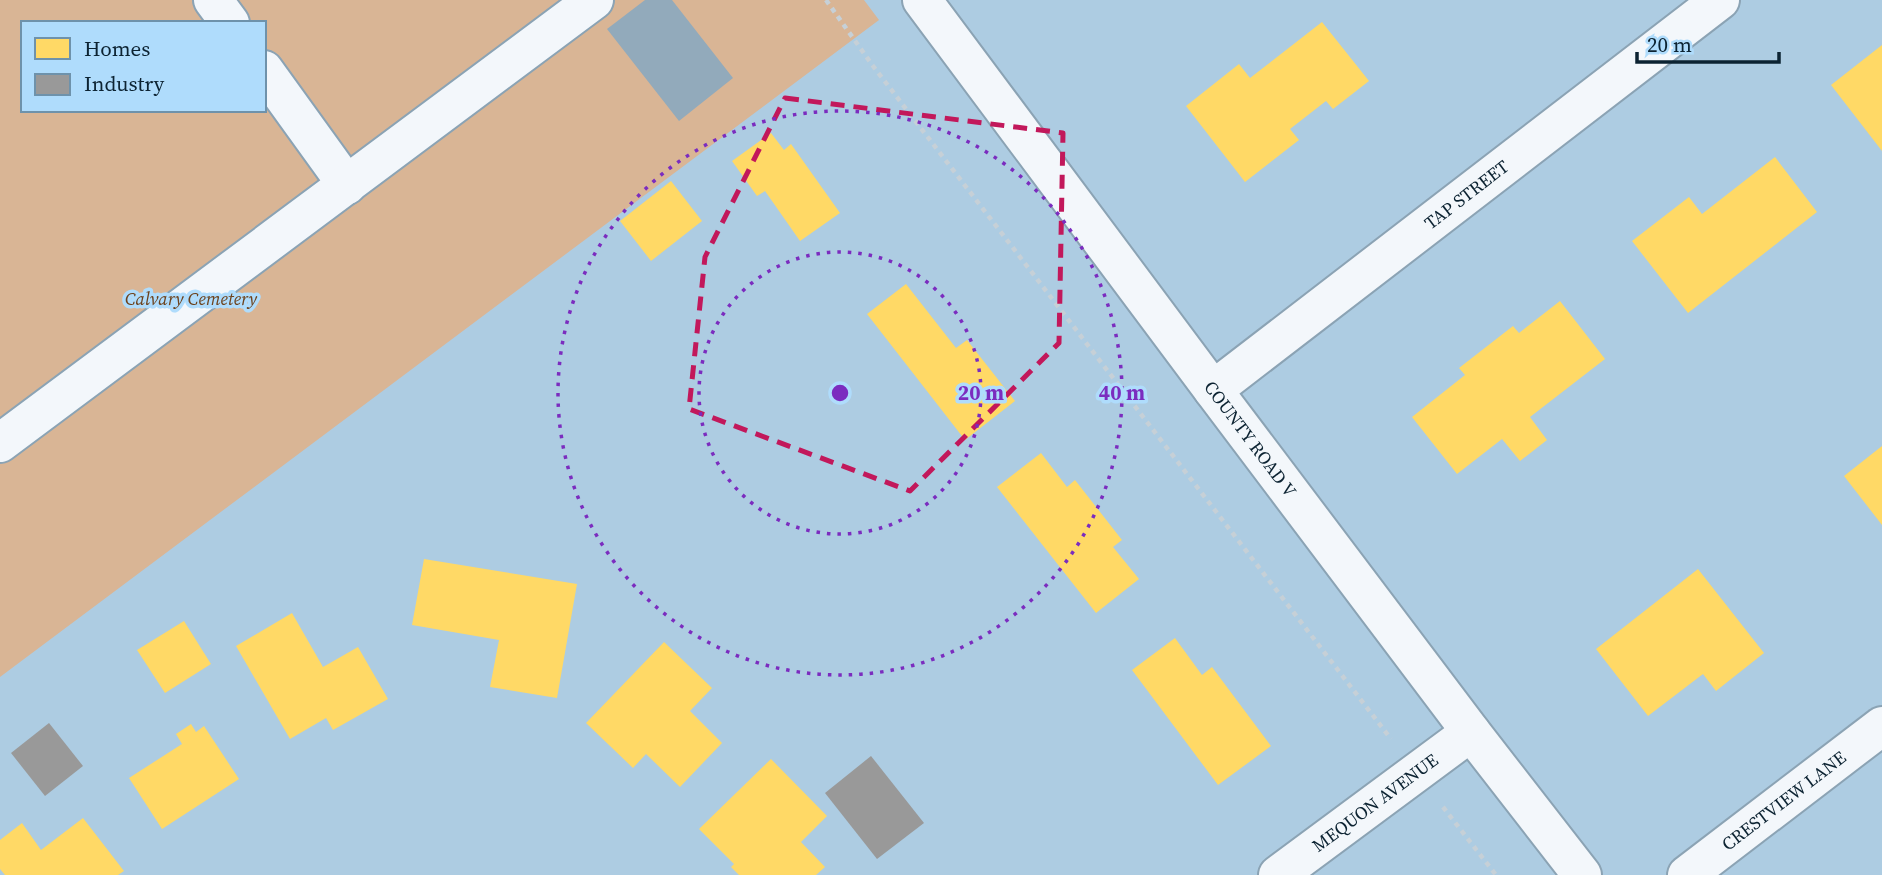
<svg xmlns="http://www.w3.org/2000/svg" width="1882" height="875" viewBox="0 0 1882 875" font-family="'Source Serif 4',serif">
	<rect width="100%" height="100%" fill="#adcce2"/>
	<path fill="#d9b595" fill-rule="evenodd" d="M0,0H864L879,20L0,677ZM23,23H264V110H23Z"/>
	<g fill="#ffd966">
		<polygon points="1322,22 1369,81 1333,109 1326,101 1290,129 1299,140 1245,182 1186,106 1239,64 1250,78"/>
		<polygon points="1882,45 1882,151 1831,85"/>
		<polygon points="771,133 784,150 791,144 840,213 800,241 765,191 757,196 732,161"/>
		<polygon points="1775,157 1817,212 1688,313 1632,241 1689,197 1702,214"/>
		<polygon points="671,181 702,221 651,261 620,221"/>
		<polygon points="906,284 956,348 967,340 1015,401 965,440 867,314"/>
		<polygon points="1560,301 1605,359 1530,417 1547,440 1520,461 1502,439 1457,474 1412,417 1465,375 1459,368 1513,326 1519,333"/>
		<polygon points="1882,446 1882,525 1844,476"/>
		<polygon points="1041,453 1067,487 1075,480 1122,540 1113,547 1139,579 1096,613 997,487"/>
		<polygon points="424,559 577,584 557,698 490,687 499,640 412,625"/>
		<polygon points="1698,569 1764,653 1716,691 1703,674 1648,716 1596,649"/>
		<polygon points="292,613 323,667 358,647 388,699 333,730 326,718 290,739 236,646"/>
		<polygon points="184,621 211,664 165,693 137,650"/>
		<polygon points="1175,638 1202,675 1212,667 1271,746 1218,785 1132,670"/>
		<polygon points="664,642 712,688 690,711 722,743 680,787 646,754 633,768 586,723"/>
		<polygon points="191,724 196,732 204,726 239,779 162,829 129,778 182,744 176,734"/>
		<polygon points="771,759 827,816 801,842 825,867 816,875 739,875 731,867 734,864 699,829"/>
		<polygon points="83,818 124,871 118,875 5,875 0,869 0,840 22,823 41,850"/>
	</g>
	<g fill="#999">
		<polygon points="49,723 83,766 45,796 11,753"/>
		<polygon points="871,756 924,823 877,859 825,793"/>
	</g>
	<polygon fill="#92aabb" points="645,0 672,0 733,78 679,121 607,29"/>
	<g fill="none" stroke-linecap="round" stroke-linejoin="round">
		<g stroke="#8ba3b4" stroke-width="42">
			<g id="minor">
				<polyline points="213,0 230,23"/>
				<polyline points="264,70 347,185"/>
				<path id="s1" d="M1213,390L1720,0"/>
				<polyline points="0,443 594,0"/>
				<path id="s2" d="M1278,875L1471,732"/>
				<path id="s3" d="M1687,875L1882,726"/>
			</g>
		</g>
		<g stroke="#8ba3b4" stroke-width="42">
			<g id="major">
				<path id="s4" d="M922,0L1213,390L1471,732L1582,875"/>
			</g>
		</g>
		<g stroke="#c6d0d7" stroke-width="4.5" stroke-dasharray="5 5" stroke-linecap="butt">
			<polyline points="826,0 873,66 1391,739"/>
			<polyline points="1443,807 1496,875"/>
		</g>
		<use href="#minor" stroke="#f3f7fb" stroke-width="38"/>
		<use href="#major" stroke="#f3f7fb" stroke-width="38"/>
	</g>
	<path fill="none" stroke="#c2185b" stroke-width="5" stroke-dasharray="14 9" stroke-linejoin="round" d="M785,98L1063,133L1059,343L910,491L689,409L705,257Z"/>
	<g fill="none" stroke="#7b2cbf" stroke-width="3.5" stroke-dasharray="3.5 7">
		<circle cx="840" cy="393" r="141"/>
		<circle cx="840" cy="393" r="282"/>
	</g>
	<g text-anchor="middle" stroke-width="7" stroke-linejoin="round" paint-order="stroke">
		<g font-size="18" fill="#0c2332" stroke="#afdcfc">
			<text dy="6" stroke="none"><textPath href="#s1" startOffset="320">TAP STREET</textPath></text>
			<text dy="6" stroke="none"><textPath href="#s4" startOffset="548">COUNTY ROAD V</textPath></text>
			<text dy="6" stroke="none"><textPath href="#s3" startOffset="122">CRESTVIEW LANE</textPath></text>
			<text dy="6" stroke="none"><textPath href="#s2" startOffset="121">MEQUON AVENUE</textPath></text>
		</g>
		<g font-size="18" font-style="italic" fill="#6d421c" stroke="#afdcfc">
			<text x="191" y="305">Calvary Cemetery</text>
		</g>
	</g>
	<circle cx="840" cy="393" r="10" fill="#7b2cbf" stroke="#afdcfc" stroke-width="3.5"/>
	<g font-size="21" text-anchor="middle" font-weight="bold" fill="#7b2cbf" stroke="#afdcfc" stroke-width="7" stroke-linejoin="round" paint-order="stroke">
		<text x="981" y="400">20 m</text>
		<text x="1122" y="400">40 m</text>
	</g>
	<rect x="21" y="21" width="245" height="91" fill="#afdcfc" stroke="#6e92ab" stroke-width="2"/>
	<rect x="35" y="38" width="35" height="21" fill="#ffd966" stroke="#6e92ab" stroke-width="2"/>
	<text x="84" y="56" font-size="21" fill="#0c2332">Homes</text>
	<rect x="35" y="74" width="35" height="21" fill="#999999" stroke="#6e92ab" stroke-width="2"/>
	<text x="84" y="91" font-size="21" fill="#0c2332">Industry</text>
	<path d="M1637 52v10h142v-10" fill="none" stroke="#0c2332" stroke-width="3.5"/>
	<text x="1647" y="52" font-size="21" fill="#0c2332" stroke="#afdcfc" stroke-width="5" paint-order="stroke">20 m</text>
</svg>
